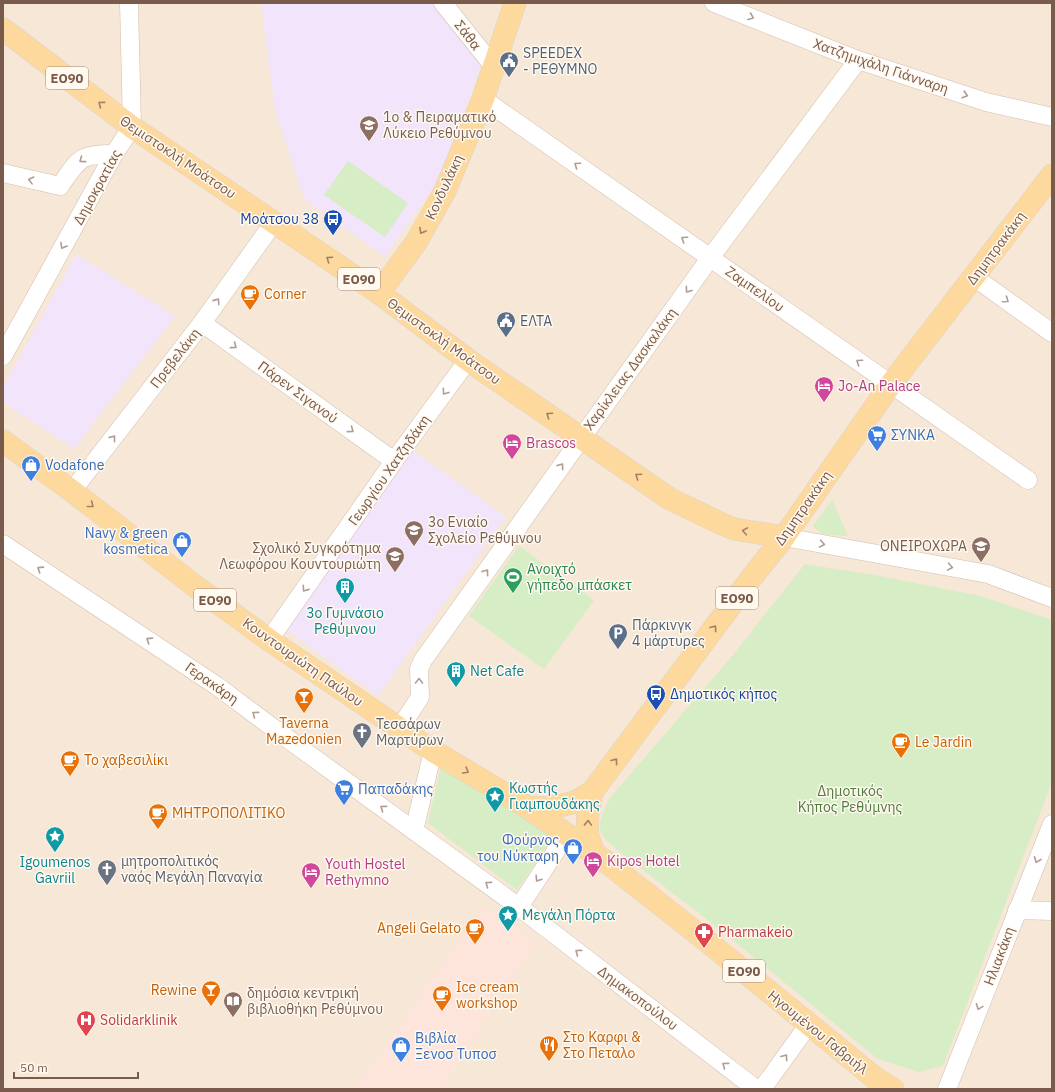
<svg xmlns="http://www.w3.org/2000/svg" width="1055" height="1092" viewBox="0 0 1055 1092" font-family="'IBM Plex Sans',sans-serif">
	<rect width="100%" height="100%" fill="#fdf5e8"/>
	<rect fill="#f6e7d6" x="3" y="3" width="1049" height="1086"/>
	<polygon fill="#fee5db" points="484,905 536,943 441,1089 354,1089"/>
	<g fill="#f2e4fa">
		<polygon points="261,3 432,3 481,64 442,174 385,257 304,199 275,110"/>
		<polygon points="76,254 175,316 74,449 3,402 3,387"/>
		<polygon points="412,450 506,517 378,696 284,628"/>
	</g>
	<g fill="#d6edc5">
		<polygon points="348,161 408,203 385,237 324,195"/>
		<polygon points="832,500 848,536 822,534 813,526"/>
		<polygon points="519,546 594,600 544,669 469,616"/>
		<path d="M805,564L879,576L981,596L1052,620V782L943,1066L919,1072L878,1059L718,928L616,849C612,845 605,840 602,834C596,825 605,808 609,799L733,655Z"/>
		<polygon points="441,765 557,832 517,890 428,823"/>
	</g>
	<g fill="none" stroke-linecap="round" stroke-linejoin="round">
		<g stroke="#d3beaf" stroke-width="19">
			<g id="minor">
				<polyline points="443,3 494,67"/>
				<polyline points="714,3 858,60 986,102 1052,117"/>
				<polyline points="483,99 1028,480"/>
				<path d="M3,173L60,186C79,159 79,154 114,154"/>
				<polyline points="974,277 1052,333"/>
				<polyline points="202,323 394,461"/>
				<polyline points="3,356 114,154 132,127 129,3"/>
				<polyline points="72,491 202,323 274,222"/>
				<polyline points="784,537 988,574 1052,598"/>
				<polyline points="3,544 217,686 292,742 519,907 756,1089"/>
				<polyline points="269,640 394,461 468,360"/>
				<polyline points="400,728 420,697 419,669 423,660 710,258 858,60"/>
				<polyline points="414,831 433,751"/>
				<polyline points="519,907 567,834"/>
				<polyline points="1017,910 1052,911"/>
				<polyline points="762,1089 809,1024"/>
				<polyline points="947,1089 1052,824"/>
			</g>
		</g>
		<g stroke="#dcd4d0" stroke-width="23">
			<g id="major">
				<polyline points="3,29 132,127 379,293 468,360 670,499 722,524 734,529 784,537"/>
				<polyline points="379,293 417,241 445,191 483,99 515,3"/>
				<polyline points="3,441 72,491 195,586 269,640 433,751 527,807 605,861 708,942 875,1078 893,1089"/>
				<polyline points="527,807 551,808 575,802 592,792"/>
				<polyline points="594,853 587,834 588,811 592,792 752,577 784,537 891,384 1052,175"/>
			</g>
		</g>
		<use href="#minor" stroke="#fff" stroke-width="18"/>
		<use href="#major" stroke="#fed99e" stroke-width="22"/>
	</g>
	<defs><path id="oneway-chevron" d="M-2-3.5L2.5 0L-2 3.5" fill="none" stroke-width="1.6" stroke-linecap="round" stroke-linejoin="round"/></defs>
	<g stroke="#af9c92">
		<use href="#oneway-chevron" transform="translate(751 17) rotate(22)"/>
		<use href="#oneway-chevron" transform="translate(965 95) rotate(18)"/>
		<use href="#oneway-chevron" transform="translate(82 160) rotate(144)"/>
		<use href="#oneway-chevron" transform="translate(577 165) rotate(-145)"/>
		<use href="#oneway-chevron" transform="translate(31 180) rotate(-166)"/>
		<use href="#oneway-chevron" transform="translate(684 239) rotate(-145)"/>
		<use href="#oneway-chevron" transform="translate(63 246) rotate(119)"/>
		<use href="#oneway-chevron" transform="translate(688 290) rotate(126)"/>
		<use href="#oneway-chevron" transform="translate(1006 300) rotate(35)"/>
		<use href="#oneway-chevron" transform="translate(217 301) rotate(-55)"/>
		<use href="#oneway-chevron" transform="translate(234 346) rotate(36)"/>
		<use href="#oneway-chevron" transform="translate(859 362) rotate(-145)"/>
		<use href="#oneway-chevron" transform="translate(445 392) rotate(126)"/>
		<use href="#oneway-chevron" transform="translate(351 430) rotate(36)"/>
		<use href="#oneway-chevron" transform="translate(113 438) rotate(-52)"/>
		<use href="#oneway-chevron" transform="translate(561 466) rotate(-54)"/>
		<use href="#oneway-chevron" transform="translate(822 544) rotate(10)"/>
		<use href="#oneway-chevron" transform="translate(950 567) rotate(10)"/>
		<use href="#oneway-chevron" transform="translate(40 569) rotate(-147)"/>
		<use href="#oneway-chevron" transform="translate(486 572) rotate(-54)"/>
		<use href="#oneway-chevron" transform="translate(305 589) rotate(125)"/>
		<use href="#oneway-chevron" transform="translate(149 640) rotate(-147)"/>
		<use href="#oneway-chevron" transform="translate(419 681) rotate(-90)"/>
		<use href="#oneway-chevron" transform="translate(255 714) rotate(-143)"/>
		<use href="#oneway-chevron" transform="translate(383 808) rotate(-144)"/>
		<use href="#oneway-chevron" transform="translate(1037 860) rotate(112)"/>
		<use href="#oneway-chevron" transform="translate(538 879) rotate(123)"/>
		<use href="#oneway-chevron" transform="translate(488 884) rotate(-144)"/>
		<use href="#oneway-chevron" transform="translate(578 952) rotate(-143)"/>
		<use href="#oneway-chevron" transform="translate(979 1007) rotate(111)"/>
		<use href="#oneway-chevron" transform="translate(785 1057) rotate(-54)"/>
		<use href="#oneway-chevron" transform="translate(725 1065) rotate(-143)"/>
	</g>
	<g stroke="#a28063">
		<use href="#oneway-chevron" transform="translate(101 104) rotate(-143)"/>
		<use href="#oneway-chevron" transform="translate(422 231) rotate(119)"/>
		<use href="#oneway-chevron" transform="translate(329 259) rotate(-146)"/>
		<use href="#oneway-chevron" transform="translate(549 415) rotate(-146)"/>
		<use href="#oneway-chevron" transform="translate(638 476) rotate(-145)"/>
		<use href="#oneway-chevron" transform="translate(91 505) rotate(38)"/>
		<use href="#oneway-chevron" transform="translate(745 531) rotate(-170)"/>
		<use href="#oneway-chevron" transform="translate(714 628) rotate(-54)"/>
		<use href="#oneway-chevron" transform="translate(615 761) rotate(-53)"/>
		<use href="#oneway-chevron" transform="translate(466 771) rotate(31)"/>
		<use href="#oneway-chevron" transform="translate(588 823) rotate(-88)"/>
	</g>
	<defs>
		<g id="civic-pin" transform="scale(1)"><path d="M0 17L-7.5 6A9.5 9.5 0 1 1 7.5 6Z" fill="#5c6f8a" stroke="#fff9ef"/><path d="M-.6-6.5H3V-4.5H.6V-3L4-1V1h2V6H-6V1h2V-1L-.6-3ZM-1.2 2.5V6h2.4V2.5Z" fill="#fff"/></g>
		<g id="school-pin" transform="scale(1)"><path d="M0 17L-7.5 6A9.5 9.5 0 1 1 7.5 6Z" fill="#8d6e63" stroke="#fff9ef"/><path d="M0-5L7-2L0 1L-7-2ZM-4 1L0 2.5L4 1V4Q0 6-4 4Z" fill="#fff"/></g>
		<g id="bus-pin" transform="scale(1)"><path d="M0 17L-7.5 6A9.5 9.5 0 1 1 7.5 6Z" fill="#1a4fb4" stroke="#fff9ef"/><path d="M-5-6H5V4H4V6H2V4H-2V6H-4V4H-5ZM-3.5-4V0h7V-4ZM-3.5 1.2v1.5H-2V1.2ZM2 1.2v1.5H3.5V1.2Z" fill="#fff"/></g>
		<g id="cafe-pin" transform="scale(1)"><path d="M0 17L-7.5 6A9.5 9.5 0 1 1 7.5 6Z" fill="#e8710a" stroke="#fff9ef"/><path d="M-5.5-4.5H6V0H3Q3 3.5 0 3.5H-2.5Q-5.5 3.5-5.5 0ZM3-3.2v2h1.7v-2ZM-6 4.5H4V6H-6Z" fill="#fff"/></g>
		<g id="hotel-pin" transform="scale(1)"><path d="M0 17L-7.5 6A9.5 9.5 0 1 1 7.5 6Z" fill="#d1479c" stroke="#fff9ef"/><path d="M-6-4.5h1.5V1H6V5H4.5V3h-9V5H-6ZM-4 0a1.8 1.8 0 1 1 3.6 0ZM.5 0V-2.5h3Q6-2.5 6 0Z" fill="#fff"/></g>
		<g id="supermarket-pin" transform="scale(1)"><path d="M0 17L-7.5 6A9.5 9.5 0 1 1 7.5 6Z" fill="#3f7fe0" stroke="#fff9ef"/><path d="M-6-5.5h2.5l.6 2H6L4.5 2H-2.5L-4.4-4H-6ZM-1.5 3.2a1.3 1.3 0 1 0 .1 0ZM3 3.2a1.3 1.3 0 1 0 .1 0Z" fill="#fff"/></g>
		<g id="shop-pin" transform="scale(1)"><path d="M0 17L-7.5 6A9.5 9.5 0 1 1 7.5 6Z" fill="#3f7fe0" stroke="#fff9ef"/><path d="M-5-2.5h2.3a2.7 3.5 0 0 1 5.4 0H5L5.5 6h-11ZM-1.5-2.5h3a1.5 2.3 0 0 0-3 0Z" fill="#fff"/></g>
		<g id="stadium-pin" transform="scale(1)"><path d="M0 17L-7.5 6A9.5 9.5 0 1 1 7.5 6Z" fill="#2e9e5b" stroke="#fff9ef"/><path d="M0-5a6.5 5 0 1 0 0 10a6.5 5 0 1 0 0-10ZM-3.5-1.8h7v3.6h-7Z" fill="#fff"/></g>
		<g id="building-pin" transform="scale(1)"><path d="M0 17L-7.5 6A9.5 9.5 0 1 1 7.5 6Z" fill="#0f9aa8" stroke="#fff9ef"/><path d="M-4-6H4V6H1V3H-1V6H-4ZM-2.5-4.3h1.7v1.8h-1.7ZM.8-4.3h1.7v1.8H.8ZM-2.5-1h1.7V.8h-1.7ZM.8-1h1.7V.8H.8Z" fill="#fff"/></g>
		<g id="parking-pin" transform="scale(1)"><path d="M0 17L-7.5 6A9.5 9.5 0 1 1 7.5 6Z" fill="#5c6f8a" stroke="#fff9ef"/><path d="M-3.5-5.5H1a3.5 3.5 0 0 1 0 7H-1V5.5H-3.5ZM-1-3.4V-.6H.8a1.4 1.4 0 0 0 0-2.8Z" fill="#fff"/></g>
		<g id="bar-pin" transform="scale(1)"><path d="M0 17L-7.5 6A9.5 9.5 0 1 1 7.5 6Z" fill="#e8710a" stroke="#fff9ef"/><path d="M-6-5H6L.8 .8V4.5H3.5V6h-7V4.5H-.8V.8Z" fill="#fff"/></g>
		<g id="church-pin" transform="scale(1)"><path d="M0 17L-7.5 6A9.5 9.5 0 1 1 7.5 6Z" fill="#6b7280" stroke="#fff9ef"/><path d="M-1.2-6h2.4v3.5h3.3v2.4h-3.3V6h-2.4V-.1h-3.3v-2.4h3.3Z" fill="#fff"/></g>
		<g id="sight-pin" transform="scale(1)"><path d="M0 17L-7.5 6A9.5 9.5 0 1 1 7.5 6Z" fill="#0f9aa8" stroke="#fff9ef"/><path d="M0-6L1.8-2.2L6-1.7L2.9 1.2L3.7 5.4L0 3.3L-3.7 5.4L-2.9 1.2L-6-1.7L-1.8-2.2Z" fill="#fff"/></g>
		<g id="pharmacy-pin" transform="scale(1)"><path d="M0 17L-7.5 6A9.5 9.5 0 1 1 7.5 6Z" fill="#e0444e" stroke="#fff9ef"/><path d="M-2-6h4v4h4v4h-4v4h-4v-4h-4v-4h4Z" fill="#fff"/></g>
		<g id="library-pin" transform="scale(1)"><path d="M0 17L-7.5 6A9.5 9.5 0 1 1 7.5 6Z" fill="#8d6e63" stroke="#fff9ef"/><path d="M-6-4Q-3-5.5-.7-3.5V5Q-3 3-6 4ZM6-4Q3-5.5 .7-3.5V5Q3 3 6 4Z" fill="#fff"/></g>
		<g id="hospital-pin" transform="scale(1)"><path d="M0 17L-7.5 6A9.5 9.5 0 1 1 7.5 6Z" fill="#e0444e" stroke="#fff9ef"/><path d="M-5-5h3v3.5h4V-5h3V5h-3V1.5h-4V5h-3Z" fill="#fff"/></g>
		<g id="restaurant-pin" transform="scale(1)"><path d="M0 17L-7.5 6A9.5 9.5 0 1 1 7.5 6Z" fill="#e8710a" stroke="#fff9ef"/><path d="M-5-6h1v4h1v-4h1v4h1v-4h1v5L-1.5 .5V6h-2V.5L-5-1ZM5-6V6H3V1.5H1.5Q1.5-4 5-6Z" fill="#fff"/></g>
	</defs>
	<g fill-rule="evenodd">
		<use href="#civic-pin" x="509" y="61"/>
		<use href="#school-pin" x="369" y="125"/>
		<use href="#bus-pin" x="333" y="219"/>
		<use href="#cafe-pin" x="250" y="294"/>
		<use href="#civic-pin" x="506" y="321"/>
		<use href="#hotel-pin" x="824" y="386"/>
		<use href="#supermarket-pin" x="877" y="435"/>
		<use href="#hotel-pin" x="512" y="443"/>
		<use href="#shop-pin" x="31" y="465"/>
		<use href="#school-pin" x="414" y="530"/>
		<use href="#shop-pin" x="182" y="541"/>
		<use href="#school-pin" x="981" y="546"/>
		<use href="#school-pin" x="395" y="556"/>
		<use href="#stadium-pin" x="513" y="577"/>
		<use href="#building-pin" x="345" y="587"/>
		<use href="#parking-pin" x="618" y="633"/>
		<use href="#building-pin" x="456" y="671"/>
		<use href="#bus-pin" x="656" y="694"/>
		<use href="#bar-pin" x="304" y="697"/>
		<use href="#church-pin" x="362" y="732"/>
		<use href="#cafe-pin" x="901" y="742"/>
		<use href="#cafe-pin" x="70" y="760"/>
		<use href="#supermarket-pin" x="344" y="789"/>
		<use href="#sight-pin" x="495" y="796"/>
		<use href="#cafe-pin" x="158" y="813"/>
		<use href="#sight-pin" x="55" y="836"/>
		<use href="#shop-pin" x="573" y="848"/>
		<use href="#hotel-pin" x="593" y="861"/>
		<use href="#church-pin" x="107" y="869"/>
		<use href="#hotel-pin" x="311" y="872"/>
		<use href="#sight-pin" x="508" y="915"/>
		<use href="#cafe-pin" x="475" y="928"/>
		<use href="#pharmacy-pin" x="704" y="932"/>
		<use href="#bar-pin" x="211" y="990"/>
		<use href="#cafe-pin" x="442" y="995"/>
		<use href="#library-pin" x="233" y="1001"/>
		<use href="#hospital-pin" x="86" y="1020"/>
		<use href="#restaurant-pin" x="549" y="1045"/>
		<use href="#shop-pin" x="401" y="1046"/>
	</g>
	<g text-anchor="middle" stroke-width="3" stroke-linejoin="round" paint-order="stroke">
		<g fill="#fff9ef" stroke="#a28a7c" stroke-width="1">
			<rect x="46" y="67" width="42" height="22" rx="3"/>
			<rect x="338" y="268" width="42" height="22" rx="3"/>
			<rect x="716" y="587" width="42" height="22" rx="3"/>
			<rect x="194" y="589" width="42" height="22" rx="3"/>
			<rect x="723" y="960" width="42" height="22" rx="3"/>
		</g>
		<g font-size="13" font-weight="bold" fill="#7a5a4a">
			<text x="67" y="83">ΕΟ90</text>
			<text x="359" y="284">ΕΟ90</text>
			<text x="737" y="603">ΕΟ90</text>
			<text x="215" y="605">ΕΟ90</text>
			<text x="744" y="976">ΕΟ90</text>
		</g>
		<g font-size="14" fill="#7a5a4a" stroke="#fff9ef">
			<text transform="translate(468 35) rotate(52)" y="5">Σάθα</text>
			<text transform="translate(881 66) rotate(19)" y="5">Χατζημιχάλη Γιάνναρη</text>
			<text transform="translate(178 157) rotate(34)" y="5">Θεμιστοκλή Μοάτσου</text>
			<text transform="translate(97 187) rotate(-61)" y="5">Δημοκρατίας</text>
			<text transform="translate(444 187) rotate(-65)" y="5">Κονδυλάκη</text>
			<text transform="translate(996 248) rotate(-53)" y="5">Δημητρακάκη</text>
			<text transform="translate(755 289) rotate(35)" y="5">Ζαμπελίου</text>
			<text transform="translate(444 341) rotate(36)" y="5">Θεμιστοκλή Μοάτσου</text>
			<text transform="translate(175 358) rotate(-52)" y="5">Πρεβελάκη</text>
			<text transform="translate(630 369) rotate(-54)" y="5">Χαρίκλειας Δασκαλάκη</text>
			<text transform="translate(298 392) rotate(36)" y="5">Πάρεν Σιγανού</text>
			<text transform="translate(389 470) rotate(-55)" y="5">Γεωργίου Χατζηδάκη</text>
			<text transform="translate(803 508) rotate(-55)" y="5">Δημητρακάκη</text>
			<text transform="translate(303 662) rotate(35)" y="5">Κουντουριώτη Παύλου</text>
			<text transform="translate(212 683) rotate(35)" y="5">Γερακάρη</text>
			<text transform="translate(999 956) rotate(-69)" y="5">Ηλιακάκη</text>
			<text transform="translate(638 998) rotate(37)" y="5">Δημακοπούλου</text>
			<text transform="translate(818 1032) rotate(39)" y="5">Ηγουμένου Γαβριήλ</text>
		</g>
		<g font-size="14" fill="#4e5e75" stroke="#fff9ef" text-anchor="start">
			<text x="523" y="58">SPEEDEX<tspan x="523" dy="16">- ΡΕΘΥΜΝΟ</tspan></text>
			<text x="520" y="326">ΕΛΤΑ</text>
			<text x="632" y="630">Πάρκινγκ<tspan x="632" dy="16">4 μάρτυρες</tspan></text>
		</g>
		<g font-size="14" fill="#785e54" stroke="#fff9ef" text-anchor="start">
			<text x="383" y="122">1ο &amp; Πειραματικό<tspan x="383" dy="16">Λύκειο Ρεθύμνου</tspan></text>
			<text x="428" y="527">3ο Ενιαίο<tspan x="428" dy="16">Σχολείο Ρεθύμνου</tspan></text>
			<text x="967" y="551" text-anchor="end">ΟΝΕΙΡΟΧΩΡΑ</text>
			<text x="381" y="553" text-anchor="end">Σχολικό Συγκρότημα<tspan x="381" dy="16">Λεωφόρου Κουντουριώτη</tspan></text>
			<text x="247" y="998">δημόσια κεντρική<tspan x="247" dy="16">βιβλιοθήκη Ρεθύμνου</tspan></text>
		</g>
		<g font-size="14" fill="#164399" stroke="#fff9ef" text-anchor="end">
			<text x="319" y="224">Μοάτσου 38</text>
			<text x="670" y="699" text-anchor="start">Δημοτικός κήπος</text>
		</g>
		<g font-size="14" fill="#c56008" stroke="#fff9ef" text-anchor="start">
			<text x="264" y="299">Corner</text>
			<text x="304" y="728" text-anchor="middle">Taverna<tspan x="304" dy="16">Mazedonien</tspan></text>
			<text x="915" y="747">Le Jardin</text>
			<text x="84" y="765">Το χαβεσιλίκι</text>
			<text x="172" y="818">ΜΗΤΡΟΠΟΛΙΤΙΚΟ</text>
			<text x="461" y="933" text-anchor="end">Angeli Gelato</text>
			<text x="456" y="992">Ice cream<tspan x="456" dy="16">workshop</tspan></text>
			<text x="197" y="995" text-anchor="end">Rewine</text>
			<text x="563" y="1042">Στο Καρφι &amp;<tspan x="563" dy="16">Στο Πεταλο</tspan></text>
		</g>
		<g font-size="14" fill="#b23c85" stroke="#fff9ef" text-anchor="start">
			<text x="838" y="391">Jo-An Palace</text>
			<text x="526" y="448">Brascos</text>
			<text x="607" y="866">Kipos Hotel</text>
			<text x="325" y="869">Youth Hostel<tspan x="325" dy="16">Rethymno</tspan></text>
		</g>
		<g font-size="14" fill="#366cbe" stroke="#fff9ef" text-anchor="start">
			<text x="891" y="440">ΣΥΝΚΑ</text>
			<text x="45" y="470">Vodafone</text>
			<text x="168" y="538" text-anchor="end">Navy &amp; green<tspan x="168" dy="16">kosmetica</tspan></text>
			<text x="358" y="794">Παπαδάκης</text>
			<text x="559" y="845" text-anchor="end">Φούρνος<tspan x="559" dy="16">του Νύκταρη</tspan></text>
			<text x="415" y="1043">Βιβλία<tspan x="415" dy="16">Ξενοσ Τυποσ</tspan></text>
		</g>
		<g font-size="14" fill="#27864d" stroke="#fff9ef" text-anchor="start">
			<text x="527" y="574">Ανοιχτό<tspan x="527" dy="16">γήπεδο μπάσκετ</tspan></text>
		</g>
		<g font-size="14" fill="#0d838f" stroke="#fff9ef" text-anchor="start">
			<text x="345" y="618" text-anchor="middle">3o Γυμνάσιο<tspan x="345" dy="16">Ρεθύμνου</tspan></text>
			<text x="470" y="676">Net Cafe</text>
			<text x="509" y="793">Κωστής<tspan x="509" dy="16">Γιαμπουδάκης</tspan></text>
			<text x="55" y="867" text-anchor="middle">Igoumenos<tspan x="55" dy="16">Gavriil</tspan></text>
			<text x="522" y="920">Μεγάλη Πόρτα</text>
		</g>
		<g font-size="14" fill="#5b616d" stroke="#fff9ef" text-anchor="start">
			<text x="376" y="729">Τεσσάρων<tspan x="376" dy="16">Μαρτύρων</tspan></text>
			<text x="121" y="866">μητροπολιτικός<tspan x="121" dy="16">ναός Μεγάλη Παναγία</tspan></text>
		</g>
		<g font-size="14" fill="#517a3e" stroke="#fff9ef">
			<text x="850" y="796">Δημοτικός<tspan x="850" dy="16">Κήπος Ρεθύμνης</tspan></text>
		</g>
		<g font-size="14" fill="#be3a42" stroke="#fff9ef" text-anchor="start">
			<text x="718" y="937">Pharmakeio</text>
			<text x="100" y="1025">Solidarklinik</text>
		</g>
	</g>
	<rect width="1055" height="1092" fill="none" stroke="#7a5a4a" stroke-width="8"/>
	<path d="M14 1072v6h124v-6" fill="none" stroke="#7a5a4a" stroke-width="2"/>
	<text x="20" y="1072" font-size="12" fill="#7a5a4a" stroke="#fff9ef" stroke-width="3" paint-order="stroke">50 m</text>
</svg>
